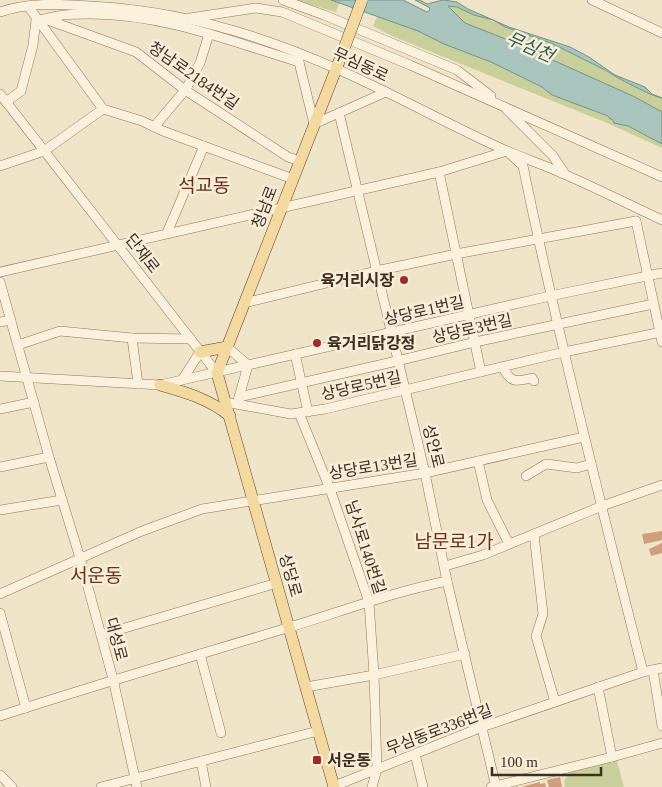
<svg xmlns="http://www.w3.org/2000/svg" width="662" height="787" viewBox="0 0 662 787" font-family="'Times New Roman','Noto Sans KR',serif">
	<rect width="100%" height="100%" fill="#f0e4c8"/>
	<g fill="#c9cf9b">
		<polygon points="295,0 331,0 339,3 336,12"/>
		<path d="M448,6C460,6 493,21 505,27C519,33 534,36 548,42C568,50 588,61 607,71C615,77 653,97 662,98V112L635,97L508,40L465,23Z"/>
		<path d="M377,16L418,31L444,44L491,62L542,87L552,95L608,116L612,119L614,123C632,126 647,134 662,144V148L607,123L392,36L373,26Z"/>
		<polygon points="617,761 624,787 565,787 564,781 570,772"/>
	</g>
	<path fill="#a9c4bc" stroke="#6f938a" d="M331,0H403L427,12L429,11L430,8L415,0H420L427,4L443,0L457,2L468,9L509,27L570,47L589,57L615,75L645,87L652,94L662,98C653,97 615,77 607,71L551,43L505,27L493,20L474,15L457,7L448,6L465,23L508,40L635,97L662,112V144L628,126L614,123L612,119H610L608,116L552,95L542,87L491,62L444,44L418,31Z"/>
	<g fill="#cf9f7d">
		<polygon points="662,531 662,540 644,544 642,534"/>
		<polygon points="662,543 662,553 651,556 649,549"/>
		<polygon points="560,777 562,787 549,787 547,780"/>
		<polygon points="540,782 540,784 545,783 546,787 521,787"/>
	</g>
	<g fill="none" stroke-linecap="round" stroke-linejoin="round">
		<g stroke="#8d765c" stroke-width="10">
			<g id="minor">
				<polyline points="283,0 324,15 457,70 491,96"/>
				<polyline points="592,0 662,33"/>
				<polyline points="28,6 103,109 142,121 163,131 293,179"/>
				<path d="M0,12C29,2 60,4 90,6C174,10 259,34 337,69C394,94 449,125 507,151C526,159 547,166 566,175C598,189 630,205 662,220"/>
				<polyline points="190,18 256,8 282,12 410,65 662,177"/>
				<path d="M45,19C59,14 75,14 90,14C163,14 230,41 299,62"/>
				<polyline points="298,58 314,124 386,92"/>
				<polyline points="0,94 217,373"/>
				<polyline points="6,102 21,91 33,45 36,20 45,19 136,52 185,90 288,157 300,161"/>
				<polyline points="507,110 553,156 565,174"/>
				<polyline points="339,113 425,473 447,581 496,787"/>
				<polyline points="154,127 186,89 200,63 209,34"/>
				<polyline points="0,166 44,151 103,109"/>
				<polyline points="439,172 481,372"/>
				<polyline points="636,221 662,342"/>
				<polyline points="167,233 204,146"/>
				<path d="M0,272L439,172L507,151L523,166C558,336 601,504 643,672"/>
				<polyline points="0,282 49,457 80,558 113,679 137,787"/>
				<polyline points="244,303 376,271 456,254 636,221"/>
				<polyline points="0,322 11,320"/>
				<polyline points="132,338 138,384"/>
				<polyline points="18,345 60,331 132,338 191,339"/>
				<polyline points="227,347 248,365 238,401"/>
				<polyline points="295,354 308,412"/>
				<path d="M503,367C510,383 516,382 532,378L534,381"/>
				<polyline points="0,376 160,385 550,296 662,273"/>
				<polyline points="182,380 200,352"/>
				<polyline points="239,397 397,361 475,342 653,304"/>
				<polyline points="225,402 291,414 325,409 564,352 662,332"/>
				<polyline points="0,409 34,402"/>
				<polyline points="299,413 330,489 369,602 374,675 377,769 372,787"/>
				<polyline points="478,461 487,500 509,544"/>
				<polyline points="0,467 49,457"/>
				<polyline points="526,476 546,464 577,468 591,464"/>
				<polyline points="0,510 62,500"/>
				<polyline points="534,534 543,614 536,636 555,702"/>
				<polyline points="445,566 483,555 602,506 662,485"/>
				<polyline points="0,594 142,531 202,509 425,473 584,437"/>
				<polyline points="0,613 26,708"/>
				<polyline points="101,635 277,583"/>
				<polyline points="200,654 221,733"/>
				<polyline points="653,670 662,726"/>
				<polyline points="306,687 374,675 465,654"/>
				<polyline points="598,687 612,757"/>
				<path d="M0,716C95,685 191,657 287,628C340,612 393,592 447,581"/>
				<polyline points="415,754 423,787"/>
				<polyline points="201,761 206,787"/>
				<polyline points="0,775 12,787"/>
				<polyline points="101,787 318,731"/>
				<polyline points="332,787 482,727 643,672 662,668"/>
				<polyline points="491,787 612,757 662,743"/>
			</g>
		</g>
		<g stroke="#5b4430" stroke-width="12">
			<g id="major">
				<polyline points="200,352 227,347"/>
				<path d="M160,385C185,392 209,399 230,416"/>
				<polyline points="334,787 217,373 342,54"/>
			</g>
		</g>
		<use href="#minor" stroke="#faf1dc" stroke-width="9"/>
		<use href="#major" stroke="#f3d9a0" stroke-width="11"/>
		<g stroke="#5b4430" stroke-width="12" stroke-linecap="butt">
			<polyline id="major-bridge" points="342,54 362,0"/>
		</g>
		<use href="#major-bridge" stroke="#f3d9a0" stroke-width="11"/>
	</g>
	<g fill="#9e2a2b" stroke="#f7eed8" stroke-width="2">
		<circle cx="404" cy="280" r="5"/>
		<circle cx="317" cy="343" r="5"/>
		<rect x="312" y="755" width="10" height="10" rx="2.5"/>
	</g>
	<g text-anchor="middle" stroke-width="5" stroke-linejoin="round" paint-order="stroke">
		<g font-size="16" fill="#3d2e20" stroke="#f7eed8">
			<text transform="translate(361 64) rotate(25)" y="6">무심동로</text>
			<text transform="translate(194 75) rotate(35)" y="6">청남로2184번길</text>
			<text transform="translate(264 207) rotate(-69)" y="6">청남로</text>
			<text transform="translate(143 253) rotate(52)" y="6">단재로</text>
			<text transform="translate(424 310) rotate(-13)" y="6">상당로1번길</text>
			<text transform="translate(472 328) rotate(-13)" y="6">상당로3번길</text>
			<text transform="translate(361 385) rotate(-13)" y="6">상당로5번길</text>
			<text transform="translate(434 446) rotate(76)" y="6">성안로</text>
			<text transform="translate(373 466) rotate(-9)" y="6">상당로13번길</text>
			<text transform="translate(366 547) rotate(72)" y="6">남사로140번길</text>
			<text transform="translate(291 575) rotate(74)" y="6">상당로</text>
			<text transform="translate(117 639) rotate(75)" y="6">대성로</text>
			<text transform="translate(439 729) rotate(-21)" y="6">무심동로336번길</text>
		</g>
		<g font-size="16" font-weight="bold" fill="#3d2e20" stroke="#f7eed8" text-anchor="start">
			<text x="394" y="286" text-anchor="end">육거리시장</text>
			<text x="327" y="349">육거리닭강정</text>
			<text x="327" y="766">서운동</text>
		</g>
		<g font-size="18" font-style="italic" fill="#2f5d5a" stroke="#f7eed8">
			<text transform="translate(530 47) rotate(24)" y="6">무심천</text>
		</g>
		<g font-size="19" fill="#6b2e1e" stroke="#f7eed8">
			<text x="204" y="192">석교동</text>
			<text x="454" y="548">남문로1가</text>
			<text x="96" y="582">서운동</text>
		</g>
	</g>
	<path d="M492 767v8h109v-8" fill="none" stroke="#3d2e20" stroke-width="2.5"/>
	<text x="500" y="767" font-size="15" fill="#3d2e20" stroke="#f7eed8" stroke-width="4" paint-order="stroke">100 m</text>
</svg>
